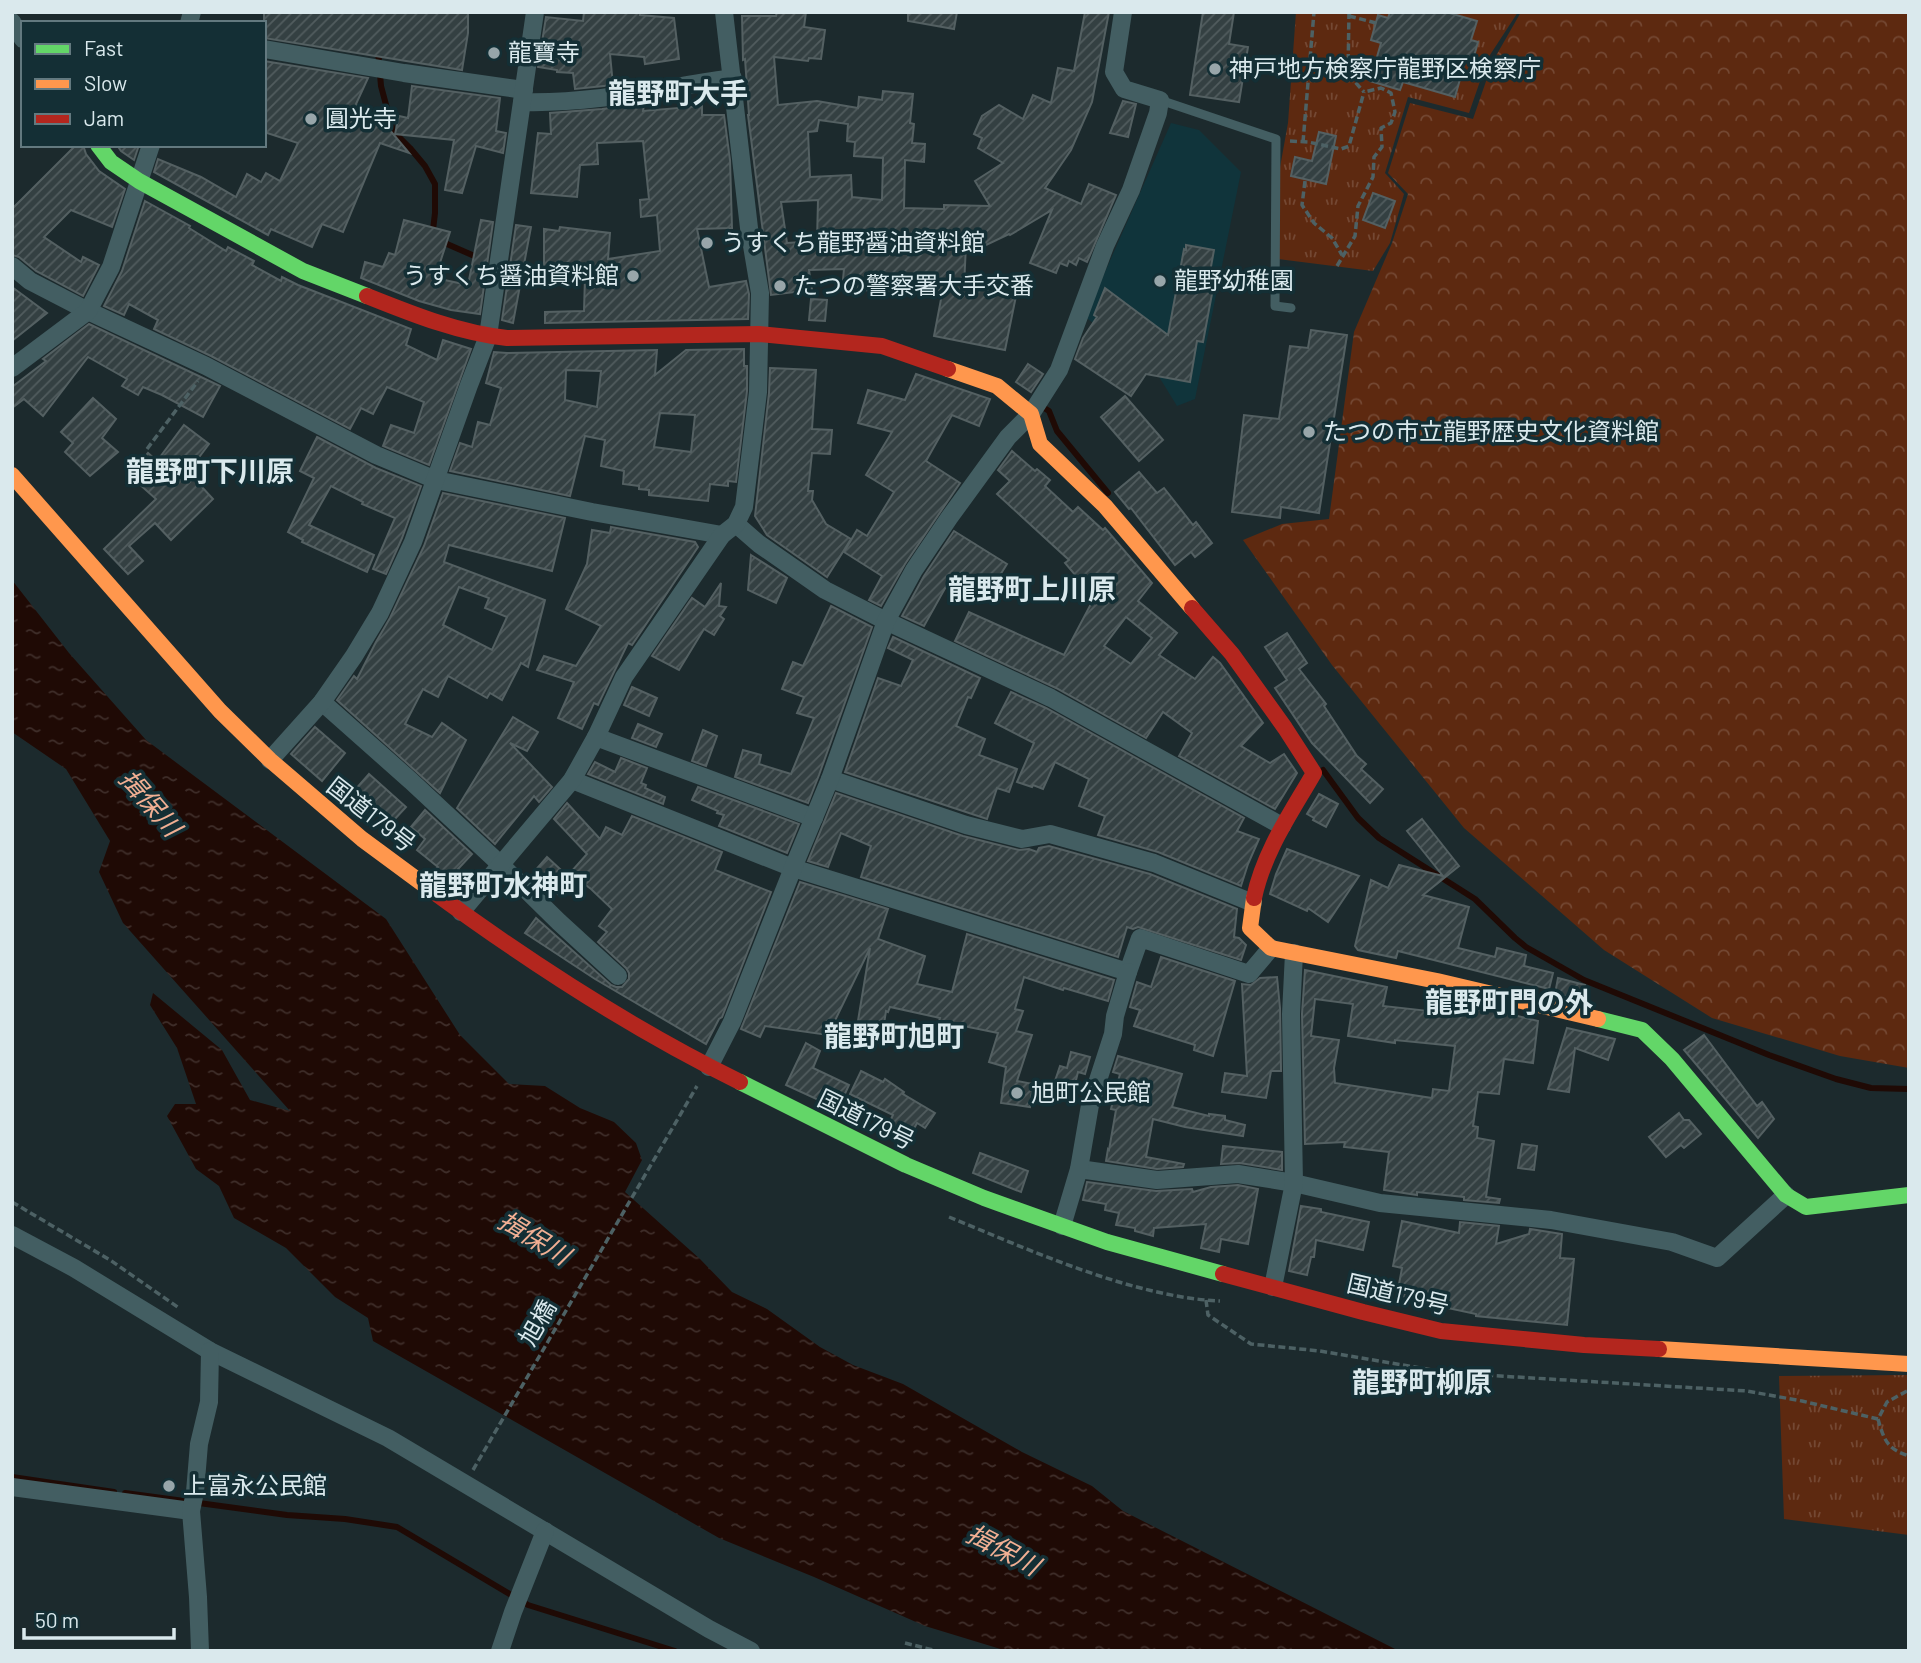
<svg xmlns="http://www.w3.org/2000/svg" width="1921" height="1663" viewBox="0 0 1921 1663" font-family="Barlow,'Noto Sans JP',sans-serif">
	<defs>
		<pattern id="forest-crowns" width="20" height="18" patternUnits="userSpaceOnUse" patternTransform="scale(1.75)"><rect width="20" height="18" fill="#5d2910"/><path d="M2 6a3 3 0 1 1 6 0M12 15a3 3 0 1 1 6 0" fill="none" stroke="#744833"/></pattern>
		<pattern id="park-tufts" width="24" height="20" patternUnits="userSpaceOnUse" patternTransform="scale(1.75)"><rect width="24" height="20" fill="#5d2910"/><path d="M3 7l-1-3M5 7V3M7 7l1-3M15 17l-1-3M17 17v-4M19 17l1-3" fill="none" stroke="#744833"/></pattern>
		<pattern id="water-ripples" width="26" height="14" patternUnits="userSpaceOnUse" patternTransform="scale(1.75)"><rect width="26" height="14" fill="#1f0a05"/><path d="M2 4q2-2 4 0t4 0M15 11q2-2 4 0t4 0" fill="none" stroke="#3f2e2a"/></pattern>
		<pattern id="building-hatch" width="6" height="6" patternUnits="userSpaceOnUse" patternTransform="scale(1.75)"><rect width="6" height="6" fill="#344042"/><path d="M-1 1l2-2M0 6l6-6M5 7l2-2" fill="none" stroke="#515c5e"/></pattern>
	</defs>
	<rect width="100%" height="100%" fill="#1c2a2d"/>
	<polygon fill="#10343b" points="1171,123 1199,130 1241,172 1195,399 1177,406 1153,367 1085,317"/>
	<polygon fill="url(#forest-crowns)" points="1521,12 1909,12 1909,1068 1840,1056 1712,1018 1604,950 1464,828 1332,665 1243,540 1282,524 1329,519 1354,332 1392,243 1408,194 1388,173 1410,103 1473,119 1493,61"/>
	<g fill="url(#park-tufts)">
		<polygon points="1296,12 1518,12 1488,58 1469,113 1408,97 1385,173 1404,194 1390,243 1373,271 1278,259 1277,184 1288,123"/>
		<polygon points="1909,1375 1909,1535 1784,1519 1779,1376"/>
	</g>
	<polygon fill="url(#water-ripples)" points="12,580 69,653 146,740 386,919 460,1035 509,1084 545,1086 580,1108 614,1122 636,1143 642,1160 625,1192 700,1259 732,1292 767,1309 820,1347 853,1365 903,1384 1022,1452 1092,1486 1123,1511 1399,1651 1007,1651 925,1626 814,1577 719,1538 373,1341 368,1318 335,1297 286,1248 234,1218 219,1186 196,1169 167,1116 175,1104 196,1104 177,1048 150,1005 153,993 222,1050 250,1100 290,1111 123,923 99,872 110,841 66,769 12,732"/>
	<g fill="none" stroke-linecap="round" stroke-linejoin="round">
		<g stroke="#1f0a05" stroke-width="6">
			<polyline points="378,50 381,86 393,131 410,148 425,166 435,184 435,213 433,230 434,232"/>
			<polyline points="442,239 447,244 479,258"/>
			<polyline points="499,267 591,281"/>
			<polyline points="1038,404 1049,411 1057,431 1108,493"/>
			<polyline points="1323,770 1358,818 1379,838 1475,899 1515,938 1526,947 1584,980 1769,1055 1836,1079 1871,1088 1909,1089"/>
			<polyline points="12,1477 114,1492"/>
			<polyline points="125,1493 287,1515 345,1519 397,1527 528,1605 675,1651"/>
		</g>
	</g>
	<g fill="url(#building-hatch)" stroke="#546062" stroke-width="2" fill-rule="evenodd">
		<polygon points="264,12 468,12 468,33 462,70 264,38"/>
		<polygon points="584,12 640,12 640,15 674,18 679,59 645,64 644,57 610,54 613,85 575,89 573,73 557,72 557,70 538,67 546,17 583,21"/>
		<path d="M777,12H806L804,27L825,30L821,59L809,58L808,61L774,57L778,105L817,101L858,108L859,97L882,100L883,91L913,94L910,123L914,124L912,143L925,144L924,162L905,160L904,208L944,209V205L990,206L975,181L1003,163L978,148L982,138L974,134L982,116L999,105L1023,119L1033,95L1051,103L1058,68L1074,71L1085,12H1109L1092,102L1071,150L1045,188L1081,204L1089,184L1116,195L1087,262L1079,258L1076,265L1069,261L1067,266L1060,263L1056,273L1030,263L1052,210L1010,235L1009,234L982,247L966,245L964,286L1016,296L1005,350L934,336L942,294L842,289L844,269L809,270L812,290L771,295L748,115H749L745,59L743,60L742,16H776ZM819,120L848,124L847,141L855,142L854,156L883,158L882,200L852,197L851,175L810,177L808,132L817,131ZM818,200L817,241L787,243L781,202Z"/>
		<polygon points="908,12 957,12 954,29 908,21"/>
		<polygon points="1203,12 1234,12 1229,44 1248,47 1239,102 1190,95"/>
		<polygon points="1390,12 1446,12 1477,21 1471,40 1478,42 1473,60 1466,58 1455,97 1403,82 1400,90 1370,81 1381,43 1371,40 1378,15 1388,18"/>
		<polygon points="264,61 368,78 356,104 389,129 409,153 380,143 343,232 322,224 312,247 271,229 268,235 154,172 158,159 201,177 236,197 247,174 261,182 266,173 280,181 298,143 264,132"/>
		<polygon points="412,86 500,98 496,131 506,133 503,153 476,146 462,193 445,190 454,140 395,134 399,116 408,118"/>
		<polygon points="1123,101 1136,104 1128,137 1110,133"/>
		<polygon points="644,104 643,111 702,106 702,115 724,115 730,160 732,228 697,229 709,287 746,281 749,294 748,319 545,323 545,312 584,311 585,276 544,270 544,229 559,231 560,227 610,233 608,259 660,251 657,215 641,217 640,200 649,199 643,141 597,143 598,164 580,165 577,197 531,193 538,133 551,134 550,113 602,109"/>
		<polygon points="1319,132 1336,136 1326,184 1291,176 1295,157 1312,161"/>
		<polygon points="76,145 83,145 86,154 99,171 125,189 112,227 71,210 44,237 81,262 83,257 99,265 83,296 36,271 19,257 12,255 12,209"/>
		<polygon points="117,145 139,145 134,160 121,151"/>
		<polygon points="1373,193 1395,201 1385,228 1363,220"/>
		<polygon points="145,201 190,226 189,228 226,251 228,247 254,261 252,265 281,281 282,277 298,285 411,329 406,345 437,360 443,340 471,349 429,465 383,446 391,425 414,433 424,402 387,387 373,414 361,408 350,429 211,356 154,329 158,320 129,304 124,315 104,306 122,271"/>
		<polygon points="404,220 450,232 435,278 468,285 481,220 493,222 480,314 451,310 419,301 361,278 365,262 383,267 389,253 395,255"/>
		<polygon points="516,225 531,227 513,323 502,320"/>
		<polygon points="1186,245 1214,250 1208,283 1214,283 1203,342 1197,341 1190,382 1146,374 1131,396 1075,359 1083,338 1097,317 1094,315 1105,288 1168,335 1184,249 1186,250"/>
		<polygon points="12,287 47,313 12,341"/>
		<polygon points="811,299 827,300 825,321 809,320"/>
		<polygon points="89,324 220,386 203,417 162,395 143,387 138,395 122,386 127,379 88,357 43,416 24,399 12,408 12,387 46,361 43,359"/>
		<polygon points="1311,330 1347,335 1319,513 1281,507 1280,518 1232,512 1244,415 1279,419 1290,346 1308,348"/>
		<path d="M744,349V366H747V391L736,482L728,481V486L710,484L708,501L649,495V490L639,489V486L623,484L624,471L601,466L605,440L585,436L570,496L450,471L460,443L472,447L478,422L490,425L501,388L486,383L494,352L507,353L657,350L655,375L686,350ZM566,370L601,371L597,407L565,400ZM660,413L695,415L691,452L654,447Z"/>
		<polygon points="1028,364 1043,374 1031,392 1016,382"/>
		<polygon points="770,368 816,370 812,429 832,430 830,454 812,453 808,491 813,491 812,500 826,524 851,539 827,577 767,535 755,516 769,393"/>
		<polygon points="916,374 990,399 979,426 952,415 926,461 960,483 905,564 881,606 869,600 882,576 844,552 857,530 867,536 894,492 866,475 892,432 858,423 868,390 905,400"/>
		<polygon points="1125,396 1163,440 1139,461 1101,417"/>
		<polygon points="93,398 116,419 102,438 118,452 90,476 65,452 73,443 61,432"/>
		<polygon points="184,425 209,444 188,472 213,499 171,540 155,523 129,546 143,561 128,574 104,549 156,499 129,475 148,453 157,461"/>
		<polygon points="317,437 376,468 421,486 402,538 386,574 373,569 395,518 362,504 363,502 331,486 309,525 374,555 367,572 302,542 303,540 288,532 314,478 300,471"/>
		<path d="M1012,451L1035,471L1037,469L1050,480L1045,486L1073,512L1078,507L1103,530L1105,528L1152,583L1138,601L1177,633L1159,655L1195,679L1213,657L1220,663L1263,723L1241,746L1270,763L1284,754L1297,773L1275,809L1179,756L1192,733L1163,712L1146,738L1056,688L955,641L969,612L1064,655L1092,602L1073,580L1077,577L1065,563L1069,560L997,494L1010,481L998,470ZM1126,617L1152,638L1131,664L1104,646Z"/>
		<polygon points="1139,472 1157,493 1164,488 1193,525 1196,522 1212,543 1195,557 1191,552 1175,565 1131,508 1129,509 1115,492"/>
		<path d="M443,493L565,518L552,571L449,545L444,562L545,600L528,667L521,663L502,700L490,693L487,698L448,676L438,697L423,689L405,724L432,737L442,723L466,740L440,793L337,700L354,676L357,679L376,642L390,618L424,546ZM459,587L489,598L485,608L507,617L492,650L443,625Z"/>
		<polygon points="611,527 695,542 698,547 632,645 628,643 598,705 594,703 582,729 558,718 574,682 537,670 544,656 576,666 601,626 566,609 587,564 592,530 610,533"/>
		<polygon points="954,531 1007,564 988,594 953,574 924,626 902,616 924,576"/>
		<polygon points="751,555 787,578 776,603 748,590"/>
		<polygon points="721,583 719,606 726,607 720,616 724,619 714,635 704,629 679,670 652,656 692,598 705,607"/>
		<polygon points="831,606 872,627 819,775 808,803 735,777 743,750 761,755 759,764 791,774 814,718 797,713 804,697 782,689 793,662 803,666"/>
		<polygon points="1287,633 1307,663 1299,669 1326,704 1324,706 1357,756 1366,764 1361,769 1383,789 1370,803 1312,743 1275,688 1287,680 1265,647"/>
		<polygon points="893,637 980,678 971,698 968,697 956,726 985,739 979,755 1017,769 1009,792 997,788 987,819 845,772 878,678 901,686 913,660 888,648"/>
		<polygon points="632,687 657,698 649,716 624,705"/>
		<polygon points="1011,692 1046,708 1244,818 1237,831 1259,839 1248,864 1241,886 1158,852 1098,835 1105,816 1079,806 1089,779 1055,762 1043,789 1033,785 1032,787 1017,782 1034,743 995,723"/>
		<polygon points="513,717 538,732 527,751 510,743 552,787 539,802 534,796 495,844 457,808"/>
		<polygon points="638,724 662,734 656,747 632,738"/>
		<polygon points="315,727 345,753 322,781 291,754"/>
		<polygon points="703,730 717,736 706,766 692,761"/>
		<polygon points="621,758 647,768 641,783 646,785 645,788 665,797 663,804 588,774 595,762 615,772"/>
		<polygon points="369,774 406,807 392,822 355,790"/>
		<polygon points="698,787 799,824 787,853 719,826 724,815 717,813 718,811 692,800"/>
		<polygon points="836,793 963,836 1019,850 1029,849 1037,852 1039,848 1049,846 1150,874 1237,909 1234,937 1239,938 1246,945 1241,960 1138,927 1133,929 1127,927 1118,957 861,877 871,846 841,833 828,867 808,861"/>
		<polygon points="1319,794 1338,804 1326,827 1313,820 1314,818 1307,814"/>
		<polygon points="567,803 600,839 606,827 622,835 632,816 722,852 715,870 771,892 722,1017 719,1019 706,1044 595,979 525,933 536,918 611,985 616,987 622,987 629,979 629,973 626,968 598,942 607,932 599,926 612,909 591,889 570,873 587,854 554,819"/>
		<polygon points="425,810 472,854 458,869 466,876 457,886 435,870 438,867 417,850 425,839 411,827"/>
		<polygon points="1422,819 1459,866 1423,895 1469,907 1458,948 1495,957 1497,948 1526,955 1524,966 1553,973 1549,989 1398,951 1396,958 1358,950 1355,946 1371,880 1388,888 1399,865 1443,876 1407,831"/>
		<polygon points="1287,849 1359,876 1328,922 1308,908 1307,911 1270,894 1276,874"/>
		<polygon points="547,857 573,881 560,896 534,872"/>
		<polygon points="800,882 888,909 878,939 925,956 917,984 952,992 967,934 1114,980 1108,1001 1064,988 1063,990 1024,977 1015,1009 1023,1011 1016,1031 1032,1035 1017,1081 1033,1084 1030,1107 1001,1103 1006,1067 989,1062 998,1033 939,1021 940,1018 890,1007 888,1012 886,1011 881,1043 855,1039 870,948 828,1035 765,1026 760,1037 741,1029"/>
		<polygon points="1161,957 1235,981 1213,1056 1194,1050 1195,1045 1134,1026 1140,1010 1130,1007 1137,982 1151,987"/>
		<path d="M1305,970L1387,987L1383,1006L1446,1013L1448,999L1538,1021L1533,1063L1504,1059L1499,1094L1478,1092L1473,1126L1478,1127L1477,1138L1494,1141L1486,1197L1500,1199L1499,1203L1464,1200V1197L1417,1192V1195L1384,1190L1389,1152L1344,1147L1345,1142L1305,1144L1302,1014ZM1315,999L1353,1004L1348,1036L1395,1043V1040L1455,1046L1449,1091L1433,1089L1432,1098L1335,1083L1334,1068L1339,1040L1311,1036Z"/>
		<polygon points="1277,977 1280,1008 1281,1071 1271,1071 1266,1098 1222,1092 1225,1073 1247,1076 1242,984 1251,985 1260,978"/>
		<polygon points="1558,978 1585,985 1581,1000 1555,994"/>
		<polygon points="1567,1028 1615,1039 1608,1060 1575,1048 1569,1092 1548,1089"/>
		<polygon points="1704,1035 1757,1106 1762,1102 1774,1119 1758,1138 1684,1050"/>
		<polygon points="806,1043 820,1051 813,1068 849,1085 838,1109 786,1085"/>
		<polygon points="1071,1052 1090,1057 1085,1074 1078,1072 1073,1092 1053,1087 1060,1066 1067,1068"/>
		<polygon points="1118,1056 1182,1074 1172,1107 1209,1116 1209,1114 1225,1116 1225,1120 1245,1125 1243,1136 1185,1127 1153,1119 1146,1157 1184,1164 1183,1167 1157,1169 1106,1161 1108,1149 1109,1150 1116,1110 1111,1109 1120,1074 1113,1072"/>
		<polygon points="861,1071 883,1082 885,1079 904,1092 903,1094 935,1113 925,1128 917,1123 906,1144 884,1134 893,1115 850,1094"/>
		<polygon points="1679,1113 1684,1120 1689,1120 1701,1134 1684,1148 1681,1145 1666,1157 1649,1137"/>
		<polygon points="1522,1144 1537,1146 1534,1170 1518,1168"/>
		<polygon points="1223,1146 1282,1152 1282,1170 1240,1163 1221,1164"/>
		<polygon points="980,1153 1028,1171 1021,1192 973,1173"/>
		<polygon points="1087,1182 1156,1191 1192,1189 1193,1192 1211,1187 1238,1185 1258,1189 1248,1244 1221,1239 1219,1252 1201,1248 1206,1224 1154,1228 1153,1236 1135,1231 1135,1228 1116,1225 1119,1213 1105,1210 1106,1204 1083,1200"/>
		<polygon points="1301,1206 1321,1209 1321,1212 1369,1222 1363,1250 1316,1240 1314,1257 1311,1257 1307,1275 1289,1271"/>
		<polygon points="1402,1221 1459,1233 1460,1222 1499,1226 1496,1244 1529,1234 1530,1229 1562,1234 1560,1258 1574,1259 1567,1325 1476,1316 1476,1314 1420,1302 1421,1300 1397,1295 1402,1268 1393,1266"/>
	</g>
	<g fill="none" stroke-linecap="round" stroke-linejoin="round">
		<g stroke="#4d6164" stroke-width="3.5" stroke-dasharray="7 3.5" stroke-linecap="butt">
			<polyline points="1349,12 1348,74 1364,92"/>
			<polyline points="1349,16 1376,23"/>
			<polyline points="1290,141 1308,142 1341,149 1349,146 1364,92"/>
			<polyline points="1303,142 1314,12"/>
			<polyline points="1305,181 1302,205 1314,223 1332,238 1342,255"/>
			<polyline points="1337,266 1355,236 1358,206 1373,177 1374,157 1382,147 1381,128 1391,123 1395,112 1391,93 1381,88 1364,92"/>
			<polyline points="147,449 198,381"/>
			<polyline points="12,1202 110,1260 179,1308"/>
			<path d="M949,1217C1030,1250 1132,1297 1220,1301"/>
			<polyline points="1206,1300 1208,1315 1251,1344 1320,1351 1450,1373 1747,1391 1802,1401 1878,1419"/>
			<path d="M1907,1391L1887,1402L1878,1419C1884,1440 1887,1449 1909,1456"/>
			<polyline points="473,1470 697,1086"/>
			<polyline points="905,1643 937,1651"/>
		</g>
		<polyline stroke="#435e62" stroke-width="9" points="1160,100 1276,139 1275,306 1291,308"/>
		<g stroke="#435e62" stroke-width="18">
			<polyline points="12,22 23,39"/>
			<polyline points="189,23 192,12"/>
			<polyline points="264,49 404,73 524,90"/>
			<path d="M522,102C592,104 663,88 733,78"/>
			<polyline points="12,266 30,281 88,311 206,366 376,455 436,480 592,512 722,535"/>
			<polyline points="12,368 88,311 111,267 151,145"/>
			<polyline points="736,524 759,544 825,590 886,621 1051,698 1282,826"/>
			<polyline points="322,702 411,781 501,865 559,922 618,976"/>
			<polyline points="596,737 814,818"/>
			<polyline points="270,760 322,702 354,656 380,613 413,542 469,385 488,336 535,12"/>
			<polyline points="830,779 966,825 1022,839 1050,834 1154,863 1253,903"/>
			<polyline points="572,780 793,868 1128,972 1140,938 1249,974 1271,948"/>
			<polyline points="461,912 572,780 596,737 624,677 722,535 736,524 744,507 758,392 760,293 749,228 724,12"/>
			<polyline points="709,1067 732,1022 793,868 830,779 886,621 914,570 949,518 1008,437 1031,414 1059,370 1105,246 1131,190 1158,113 1160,100 1124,89 1114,72 1123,12"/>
			<polyline points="1079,1169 1157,1180 1238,1174 1294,1183 1380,1203 1551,1220 1672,1242 1717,1258 1786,1195"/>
			<polyline points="1062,1226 1079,1169 1090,1105 1113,1034 1115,1016 1128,972"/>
			<polyline points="12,1235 74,1268 210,1351 388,1438 709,1629 751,1651"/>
			<polyline points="1273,1287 1294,1183 1291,1014 1294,953"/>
			<polyline points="12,1487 191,1511"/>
			<polyline points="200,1651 198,1597 191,1511 195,1492 199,1444 209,1402 210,1351"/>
			<polyline points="500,1651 513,1612 545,1531"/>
		</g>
		<g stroke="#63d668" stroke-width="16">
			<polyline points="98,145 111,162 139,181 303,271 367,296"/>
			<polyline points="1598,1019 1642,1030 1672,1059 1786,1195 1806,1207 1909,1195"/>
			<polyline points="740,1082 906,1165 984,1198 1107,1242 1223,1274"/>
		</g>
		<g stroke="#ff974d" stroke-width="16">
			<polyline points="948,369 997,386 1031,414 1040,444 1105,506 1192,608"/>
			<polyline points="12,475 220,711 270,760 362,839 427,887"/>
			<polyline points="1254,898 1250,928 1271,948 1437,981 1598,1019"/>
			<polyline points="1659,1349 1909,1364"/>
		</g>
		<g stroke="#b3261e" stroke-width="16">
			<path d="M367,296C412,314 459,333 507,338L759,334L882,346L948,369"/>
			<path d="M1192,608L1232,654L1285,728L1314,773C1291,813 1264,851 1254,898"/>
			<path d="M427,887C526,960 630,1028 740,1082"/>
			<polyline points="1223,1274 1363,1312 1441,1331 1584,1345 1659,1349"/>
		</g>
	</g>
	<g fill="#98a6aa" stroke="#142f35" stroke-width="2.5">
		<circle cx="494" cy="53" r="7"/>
		<circle cx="1215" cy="69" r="7"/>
		<circle cx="311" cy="119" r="7"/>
		<circle cx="707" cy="243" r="7"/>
		<circle cx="633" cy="276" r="7"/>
		<circle cx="1160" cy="281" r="7"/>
		<circle cx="780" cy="286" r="7"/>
		<circle cx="1309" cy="432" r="7"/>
		<circle cx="1017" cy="1093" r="7"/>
		<circle cx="169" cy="1486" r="7"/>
	</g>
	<g text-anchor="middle" stroke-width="7" stroke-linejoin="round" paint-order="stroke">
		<g font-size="24" fill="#dae9ed" stroke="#142f35" text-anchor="start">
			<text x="508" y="61">龍寶寺</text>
			<text x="1229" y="77">神戸地方検察庁龍野区検察庁</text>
			<text x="325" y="127">圓光寺</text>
			<text x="721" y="251">うすくち龍野醤油資料館</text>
			<text x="619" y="284" text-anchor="end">うすくち醤油資料館</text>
			<text x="1174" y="289">龍野幼稚園</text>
			<text x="794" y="294">たつの警察署大手交番</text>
			<text x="1323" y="440">たつの市立龍野歴史文化資料館</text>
			<text x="1031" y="1101">旭町公民館</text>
			<text x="183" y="1494">上富永公民館</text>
		</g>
		<g font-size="24" fill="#dae9ed" stroke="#142f35">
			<text transform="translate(371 815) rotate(38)" y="8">国道179号</text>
			<text transform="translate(866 1120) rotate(26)" y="8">国道179号</text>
			<text transform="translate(1398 1295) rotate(13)" y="8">国道179号</text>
			<text transform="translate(538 1323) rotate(-60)" y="8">旭橋</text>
		</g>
		<g font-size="26" font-style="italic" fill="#f1af93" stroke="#142f35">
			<text transform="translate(150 803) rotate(49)" y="9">揖保川</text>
			<text transform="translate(534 1238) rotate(31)" y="9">揖保川</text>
			<text transform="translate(1003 1550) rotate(28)" y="9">揖保川</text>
		</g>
		<g font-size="28" font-weight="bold" fill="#dae9ed" stroke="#142f35">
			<text x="678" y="103">龍野町大手</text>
			<text x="210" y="481">龍野町下川原</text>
			<text x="1032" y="599">龍野町上川原</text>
			<text x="503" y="895">龍野町水神町</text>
			<text x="1509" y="1012">龍野町門の外</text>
			<text x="894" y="1046">龍野町旭町</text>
			<text x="1422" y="1392">龍野町柳原</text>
		</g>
	</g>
	<rect width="1921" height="1663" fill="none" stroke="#dae9ed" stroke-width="28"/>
	<rect x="21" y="21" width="245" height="126" fill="#142f35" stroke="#63797f" stroke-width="2"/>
	<rect x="35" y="44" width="35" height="10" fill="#63d668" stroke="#63797f" stroke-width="2"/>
	<text x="84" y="56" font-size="21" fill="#dae9ed">Fast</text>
	<rect x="35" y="79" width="35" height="10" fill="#ff974d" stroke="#63797f" stroke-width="2"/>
	<text x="84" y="91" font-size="21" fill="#dae9ed">Slow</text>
	<rect x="35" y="114" width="35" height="10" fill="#b3261e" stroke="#63797f" stroke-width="2"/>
	<text x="84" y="126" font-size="21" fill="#dae9ed">Jam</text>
	<path d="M24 1628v10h150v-10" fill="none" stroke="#dae9ed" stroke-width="3.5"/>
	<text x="35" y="1628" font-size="21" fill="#dae9ed" stroke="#142f35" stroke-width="5" paint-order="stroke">50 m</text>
</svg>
